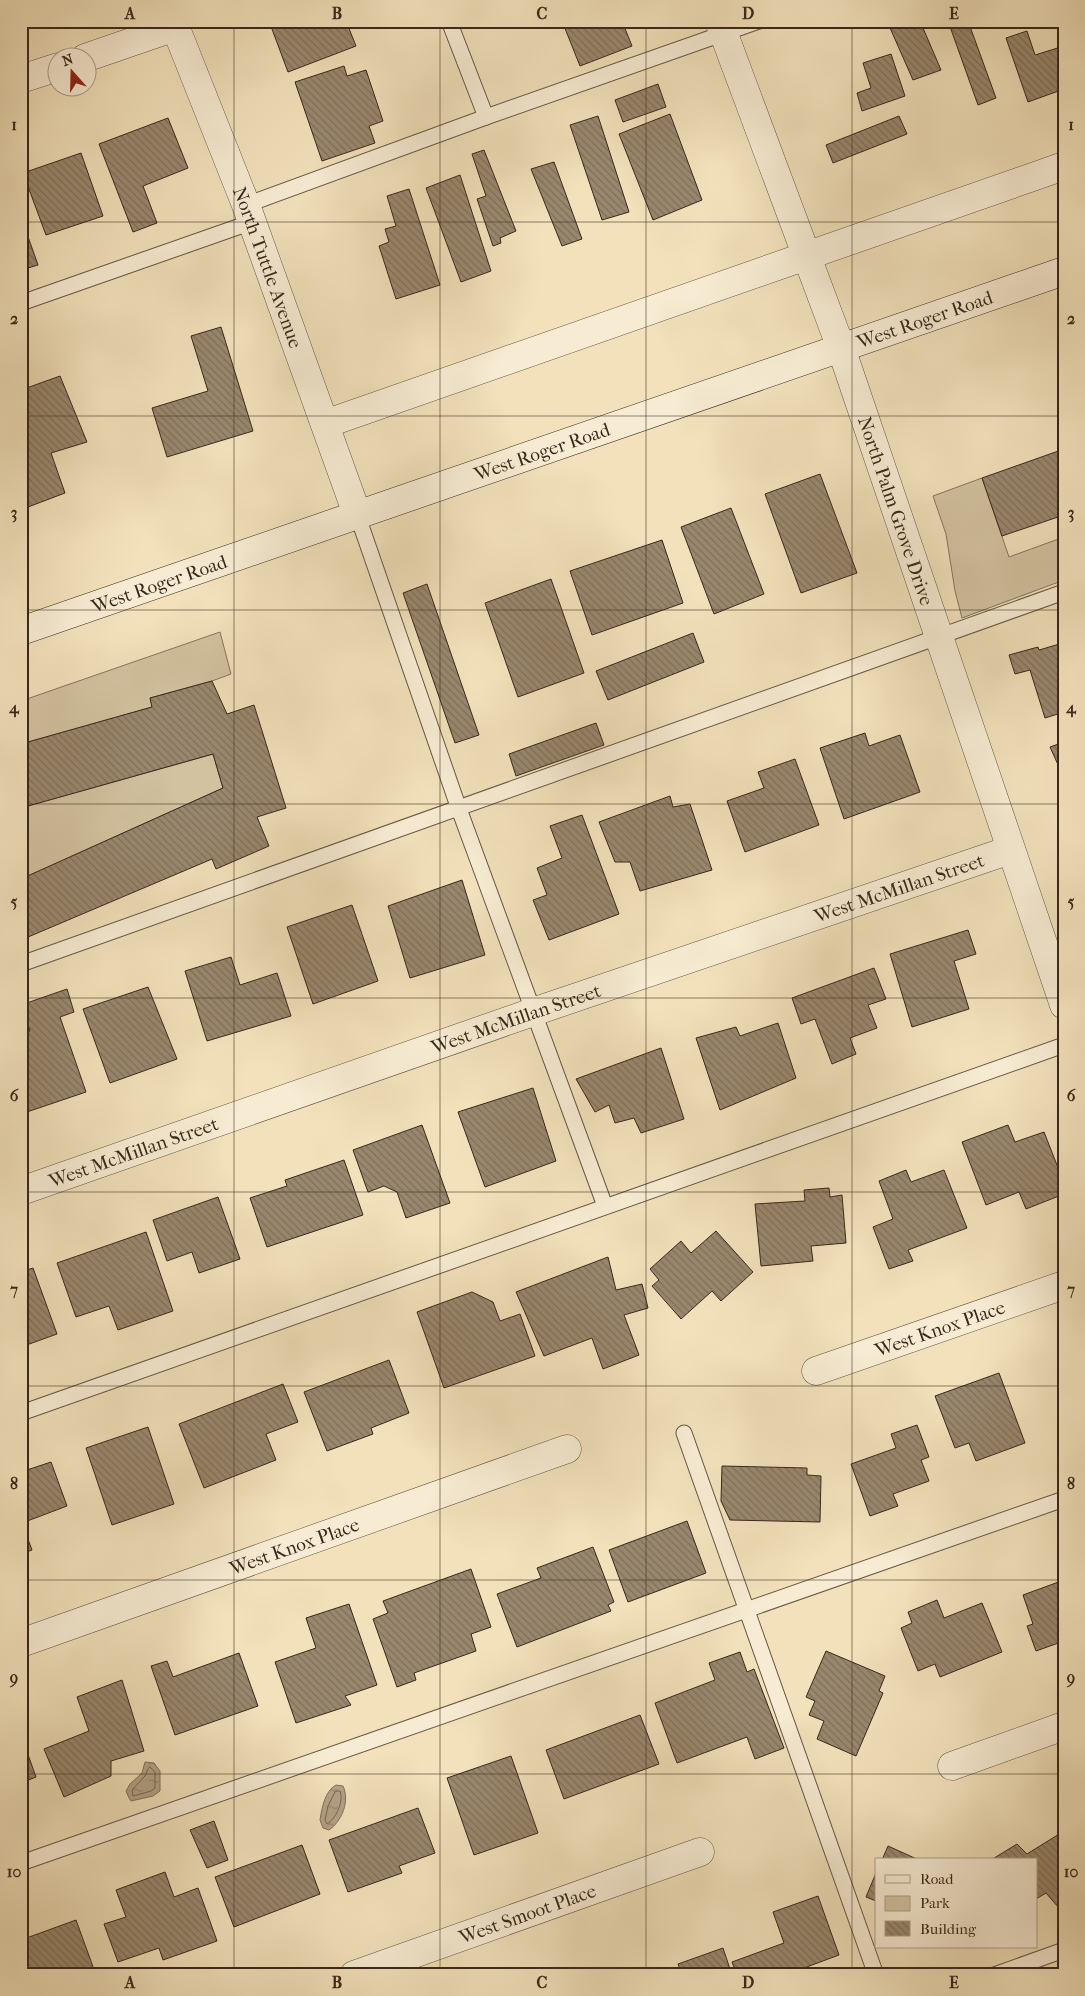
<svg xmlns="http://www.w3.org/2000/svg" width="1085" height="1996" viewBox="0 0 1085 1996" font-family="'IM FELL French Canon',serif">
	<defs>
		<pattern id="water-ripples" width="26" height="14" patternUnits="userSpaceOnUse" patternTransform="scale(1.25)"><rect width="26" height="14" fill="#b3a285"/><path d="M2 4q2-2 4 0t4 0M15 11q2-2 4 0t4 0" fill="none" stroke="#93846c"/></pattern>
		<pattern id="building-back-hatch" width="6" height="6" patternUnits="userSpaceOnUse" patternTransform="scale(1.25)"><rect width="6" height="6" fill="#99886e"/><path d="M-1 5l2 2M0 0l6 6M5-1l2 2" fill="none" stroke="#7e6f5a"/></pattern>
	</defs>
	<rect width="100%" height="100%" fill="#f2e1bb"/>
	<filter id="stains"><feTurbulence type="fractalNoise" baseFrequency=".004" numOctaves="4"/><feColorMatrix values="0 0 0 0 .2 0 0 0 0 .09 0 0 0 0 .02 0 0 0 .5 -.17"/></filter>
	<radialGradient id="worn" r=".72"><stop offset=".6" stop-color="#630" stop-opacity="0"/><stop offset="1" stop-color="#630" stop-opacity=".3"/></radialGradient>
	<g fill="#d2c2a0" stroke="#85755e">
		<polygon points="982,478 1009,557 1064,537 1064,580 962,618 955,591 946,534 933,496"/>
		<polygon points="220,632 231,674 212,681 150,698 152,707 21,744 21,701"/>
		<polygon points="213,754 223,788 21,879 21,808"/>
	</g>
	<g fill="url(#water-ripples)" stroke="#82715b">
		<polygon points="145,1762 154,1763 160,1771 160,1791 153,1796 131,1801 129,1798 126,1791 130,1784 142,1773"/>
		<path d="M336,1785L343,1786C350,1801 342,1821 329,1830L323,1828L320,1820C322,1807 325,1791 336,1785Z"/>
	</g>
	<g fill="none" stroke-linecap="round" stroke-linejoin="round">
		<g stroke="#766550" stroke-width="1">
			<polygon points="150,1767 155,1772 155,1788 151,1791 133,1796 132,1790 145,1776 148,1769"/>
			<path d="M336,1791H340C344,1801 336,1819 327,1824L325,1820L328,1806Z"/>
		</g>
	</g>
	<g fill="url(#building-back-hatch)" stroke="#38281b">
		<polygon points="269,21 346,21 356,46 288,72"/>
		<polygon points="562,21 622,21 632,46 580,66"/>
		<polygon points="887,21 920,21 941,70 913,80"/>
		<polygon points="948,21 968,21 996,98 978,105"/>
		<polygon points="1027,31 1035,55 1064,46 1064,89 1028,102 1006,38"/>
		<polygon points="891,54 905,96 862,111 857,93 871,88 863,63"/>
		<polygon points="344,66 347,76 366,70 383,121 369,126 375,143 322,161 295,82"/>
		<polygon points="658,84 666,107 623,122 615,100"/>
		<polygon points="670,114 702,200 653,220 619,134"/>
		<polygon points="598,116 629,212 602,220 570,125"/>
		<polygon points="899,116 907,134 833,163 826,145"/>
		<polygon points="168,118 188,168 143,186 157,223 133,232 99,144"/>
		<polygon points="484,150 516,231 500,238 501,243 493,246 477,199 486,196 472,154"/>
		<polygon points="81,153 103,216 46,235 23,173"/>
		<polygon points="554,162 582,239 562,246 531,169"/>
		<polygon points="460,175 491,271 461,282 426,188"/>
		<polygon points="409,189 440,285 396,299 379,246 389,242 385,229 396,226 387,196"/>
		<polygon points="21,217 38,265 21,270"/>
		<polygon points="221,327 253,431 167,457 152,408 208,391 191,336"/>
		<polygon points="60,376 87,442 51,453 65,493 28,507 21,488 21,463 26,461 21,449 21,390"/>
		<polygon points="1064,449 1064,515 1002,536 982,478"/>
		<polygon points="820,474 857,573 801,593 765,494"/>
		<polygon points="731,508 764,594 714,614 681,527"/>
		<polygon points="662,540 683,603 592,635 570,571"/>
		<polygon points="551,579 584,673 518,697 485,603"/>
		<polygon points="427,584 479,735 455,743 403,593"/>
		<polygon points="693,633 704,662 608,700 596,671"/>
		<polygon points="1063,643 1064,712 1045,718 1030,670 1015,674 1009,655 1038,647 1039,650"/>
		<polygon points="212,681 227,714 254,705 286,808 257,817 269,846 216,869 212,859 21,940 21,879 223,788 213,754 21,808 21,744 152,707 150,698"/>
		<polygon points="596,723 604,745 516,776 509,754"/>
		<polygon points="865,733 869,746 900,735 920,792 844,819 820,748"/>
		<polygon points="1064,742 1064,778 1050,747"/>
		<polygon points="795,759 819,825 745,852 727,801 764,788 758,772"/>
		<polygon points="670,796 673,807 690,804 712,870 640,891 630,862 615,862 599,822"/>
		<polygon points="582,815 619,914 549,940 533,900 547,895 537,868 562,858 550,826"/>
		<polygon points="462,880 485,955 410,978 388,906"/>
		<polygon points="352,905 378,981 313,1004 287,927"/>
		<polygon points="968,930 976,954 954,961 969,1009 912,1027 890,954"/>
		<polygon points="231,957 240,985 277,973 291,1016 207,1041 185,971"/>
		<polygon points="874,968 886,999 868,1005 877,1028 850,1038 856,1054 832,1064 815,1019 801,1024 792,998"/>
		<polygon points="148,987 177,1059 110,1083 83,1009"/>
		<polygon points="67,989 74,1012 60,1017 86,1092 21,1114 21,1034 30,1031 21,1005"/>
		<polygon points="778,1023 796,1078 720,1110 696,1038 736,1027 740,1036"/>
		<polygon points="661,1048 684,1119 641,1133 634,1118 615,1123 609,1105 595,1112 576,1079"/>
		<polygon points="533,1088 556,1161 485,1187 458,1112"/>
		<polygon points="422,1125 450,1203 406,1218 397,1192 384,1186 368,1192 353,1150"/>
		<polygon points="1008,1125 1015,1142 1044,1132 1064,1183 1064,1194 1026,1209 1019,1192 986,1205 962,1142"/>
		<polygon points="344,1160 363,1215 267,1247 250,1198 287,1186 285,1180"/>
		<polygon points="906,1170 911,1182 944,1170 967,1228 908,1250 913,1261 889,1269 873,1227 893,1219 879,1181"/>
		<polygon points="829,1188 830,1197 842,1195 846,1243 811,1246 813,1261 761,1266 755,1204 805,1201 804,1190"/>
		<polygon points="218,1197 240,1259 199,1273 192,1252 167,1261 153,1220"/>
		<polygon points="716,1231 753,1272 721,1301 712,1291 681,1319 652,1286 659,1280 650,1269 681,1241 691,1253"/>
		<polygon points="146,1232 173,1311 118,1330 109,1306 76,1317 57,1263"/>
		<polygon points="608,1257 616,1290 642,1284 648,1308 624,1315 639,1355 603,1369 592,1338 544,1356 516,1292"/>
		<polygon points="33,1268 57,1334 21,1347 21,1272"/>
		<polygon points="472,1292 493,1302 500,1321 520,1314 535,1356 444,1388 417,1312"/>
		<polygon points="389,1360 409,1413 371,1428 373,1434 327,1451 304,1392"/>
		<polygon points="999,1373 1025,1443 976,1461 969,1443 955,1448 935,1396"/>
		<polygon points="283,1384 298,1422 266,1434 276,1460 204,1488 179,1424"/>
		<polygon points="917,1425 929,1457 921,1460 929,1481 893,1494 898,1506 870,1516 851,1464 896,1448 891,1434"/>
		<polygon points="148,1427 174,1504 112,1525 86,1448"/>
		<polygon points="51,1462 67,1506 22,1523 32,1550 21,1554 21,1472"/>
		<polygon points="722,1466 807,1468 807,1475 821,1476 820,1522 730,1520 721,1501"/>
		<polygon points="687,1521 706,1573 628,1602 609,1550"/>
		<polygon points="593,1547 614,1602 608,1605 611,1611 517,1647 497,1594 541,1578 537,1568"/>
		<polygon points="471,1569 491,1627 471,1634 476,1651 414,1673 416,1680 397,1687 373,1619 388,1613 383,1601"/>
		<polygon points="1064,1580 1064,1641 1036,1651 1027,1626 1033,1624 1023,1595"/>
		<polygon points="937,1600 944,1618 982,1603 1002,1652 940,1677 935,1664 918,1671 901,1628 912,1623 908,1612"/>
		<polygon points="349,1604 377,1685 345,1696 351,1705 296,1723 275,1662 316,1648 306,1618"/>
		<polygon points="826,1651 885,1676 879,1691 883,1693 856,1756 817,1739 824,1721 809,1715 815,1701 806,1697"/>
		<polygon points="740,1652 747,1672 754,1669 784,1748 755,1759 747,1737 677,1763 655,1703 715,1680 709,1663"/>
		<polygon points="239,1653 258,1706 175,1735 151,1666 167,1661 173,1677"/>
		<polygon points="122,1680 144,1751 111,1761 111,1776 64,1797 44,1749 89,1731 77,1697"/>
		<polygon points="640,1715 659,1764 564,1799 546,1750"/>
		<polygon points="21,1735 36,1777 21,1783"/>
		<polygon points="511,1756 538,1833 474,1855 447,1778"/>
		<polygon points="418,1808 435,1853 399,1866 402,1873 348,1892 329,1840"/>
		<polygon points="214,1821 228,1860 207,1868 190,1830"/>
		<polygon points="1064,1831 1064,1907 1059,1908 1046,1893 1036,1899 1036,1860 991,1860 1017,1844 1027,1854"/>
		<polygon points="302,1845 320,1894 234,1927 215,1877"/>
		<polygon points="888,1846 919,1860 882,1860"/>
		<polygon points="165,1872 174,1897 198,1888 217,1941 163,1960 159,1948 118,1962 104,1924 126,1917 116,1890"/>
		<polygon points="876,1873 876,1901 866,1897"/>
		<polygon points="818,1896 839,1955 804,1968 806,1975 737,1975 732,1962 784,1943 773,1912"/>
		<polygon points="76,1920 96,1975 21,1975 21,1940"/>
		<polygon points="723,1948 732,1975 663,1975 680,1969 678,1964"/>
	</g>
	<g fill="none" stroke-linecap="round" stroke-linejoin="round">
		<g stroke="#665643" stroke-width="17">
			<g id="lane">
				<polyline points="449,21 486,117"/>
				<polyline points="246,205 486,117 759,21"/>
				<polyline points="21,303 252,222"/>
				<polyline points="357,514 459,809 605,1206"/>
				<polyline points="21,964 1064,592"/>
				<polyline points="21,1413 1064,1045"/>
				<polyline points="684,1433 876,1975"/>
				<polyline points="21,1863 1064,1499"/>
				<polyline points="994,1975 1064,1950"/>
			</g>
		</g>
		<g stroke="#665643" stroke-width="29">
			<g id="street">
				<path id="s1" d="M173,21L246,205L357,514"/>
				<path id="s2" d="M719,21L841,348L1064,1005"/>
				<polyline points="85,58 175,27"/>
				<polyline points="21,79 58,67"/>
				<polyline points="325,424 1064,166"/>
				<path id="s3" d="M21,1191L533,1012L1010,850"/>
				<path id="s4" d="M816,1371L1064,1285"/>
				<path id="s5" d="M21,1643L567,1449"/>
				<polyline points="952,1766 1064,1726"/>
				<path id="s6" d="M354,1975L700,1852"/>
			</g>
		</g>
		<g stroke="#38281b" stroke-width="29">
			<g id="secondary">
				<path id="s7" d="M21,631L1064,271"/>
			</g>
		</g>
		<use href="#lane" stroke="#f7ecd3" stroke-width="15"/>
		<use href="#street" stroke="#f7ecd3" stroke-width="28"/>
		<use href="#secondary" stroke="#f7ecd3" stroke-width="28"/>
	</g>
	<path fill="none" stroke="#38281b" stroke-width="1" stroke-opacity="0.55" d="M234,21V1975M440,21V1975M646,21V1975M852,21V1975M21,222H1064M21,416H1064M21,610H1064M21,804H1064M21,998H1064M21,1192H1064M21,1386H1064M21,1580H1064M21,1774H1064"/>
	<g text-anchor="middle" stroke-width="4.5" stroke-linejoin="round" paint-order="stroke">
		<g font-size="19" fill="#38281b" stroke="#f7ecd3">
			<text dy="7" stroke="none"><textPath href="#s1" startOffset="264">North Tuttle Avenue</textPath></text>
			<text dy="7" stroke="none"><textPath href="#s7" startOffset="956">West Roger Road</textPath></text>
			<text dy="7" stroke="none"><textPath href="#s7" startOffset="551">West Roger Road</textPath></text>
			<text dy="7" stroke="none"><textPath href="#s2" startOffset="521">North Palm Grove Drive</textPath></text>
			<text dy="7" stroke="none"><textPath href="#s7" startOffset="146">West Roger Road</textPath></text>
			<text dy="7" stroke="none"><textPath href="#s3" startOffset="929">West McMillan Street</textPath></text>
			<text dy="7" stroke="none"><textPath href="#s3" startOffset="524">West McMillan Street</textPath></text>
			<text dy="7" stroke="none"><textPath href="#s3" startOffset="119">West McMillan Street</textPath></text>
			<text dy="7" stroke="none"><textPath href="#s4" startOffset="131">West Knox Place</textPath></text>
			<text dy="7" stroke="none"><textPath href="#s5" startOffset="290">West Knox Place</textPath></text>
			<text dy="7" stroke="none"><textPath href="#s6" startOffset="184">West Smoot Place</textPath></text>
		</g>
	</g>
	<rect width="1085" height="1996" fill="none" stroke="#f2e1bb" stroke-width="55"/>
	<rect x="875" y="1858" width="162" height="90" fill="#f7ecd3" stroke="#ab9e89"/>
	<rect x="885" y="1875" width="25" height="8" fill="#f7ecd3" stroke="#ab9e89"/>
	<text x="920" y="1884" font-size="15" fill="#38281b">Road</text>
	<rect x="885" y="1896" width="25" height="15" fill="#d2c2a0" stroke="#ab9e89"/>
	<text x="920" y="1908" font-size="15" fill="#38281b">Park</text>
	<rect x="885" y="1921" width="25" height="15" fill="url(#building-back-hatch)" stroke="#ab9e89"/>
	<text x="920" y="1934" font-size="15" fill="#38281b">Building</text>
	<g transform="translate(72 72) rotate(340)"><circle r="24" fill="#f7ecd3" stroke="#ab9e89"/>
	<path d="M0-4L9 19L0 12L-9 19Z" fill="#8f2418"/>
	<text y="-8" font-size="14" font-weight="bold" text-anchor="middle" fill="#38281b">N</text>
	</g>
	<rect x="28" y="28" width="1030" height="1940" fill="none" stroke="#38281b" stroke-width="2"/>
	<g font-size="16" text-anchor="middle" font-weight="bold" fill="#38281b">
		<text x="130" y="19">A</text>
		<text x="337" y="19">B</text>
		<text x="542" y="19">C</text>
		<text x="748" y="19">D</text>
		<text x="954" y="19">E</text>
		<text x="14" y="130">1</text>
		<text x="1071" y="130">1</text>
		<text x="14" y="324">2</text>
		<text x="1071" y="324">2</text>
		<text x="14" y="518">3</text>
		<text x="1071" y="518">3</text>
		<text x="14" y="713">4</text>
		<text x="1071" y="713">4</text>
		<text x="14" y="907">5</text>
		<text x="1071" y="907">5</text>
		<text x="14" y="1101">6</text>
		<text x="1071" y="1101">6</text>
		<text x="14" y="1295">7</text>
		<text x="1071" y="1295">7</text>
		<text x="14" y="1489">8</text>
		<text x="1071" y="1489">8</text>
		<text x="14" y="1683">9</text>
		<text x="1071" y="1683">9</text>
		<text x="14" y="1877">10</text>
		<text x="1071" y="1877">10</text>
		<text x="130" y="1988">A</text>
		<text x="337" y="1988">B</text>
		<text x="542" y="1988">C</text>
		<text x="748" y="1988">D</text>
		<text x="954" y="1988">E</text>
	</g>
	<rect width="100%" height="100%" filter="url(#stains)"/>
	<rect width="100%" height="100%" fill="url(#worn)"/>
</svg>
